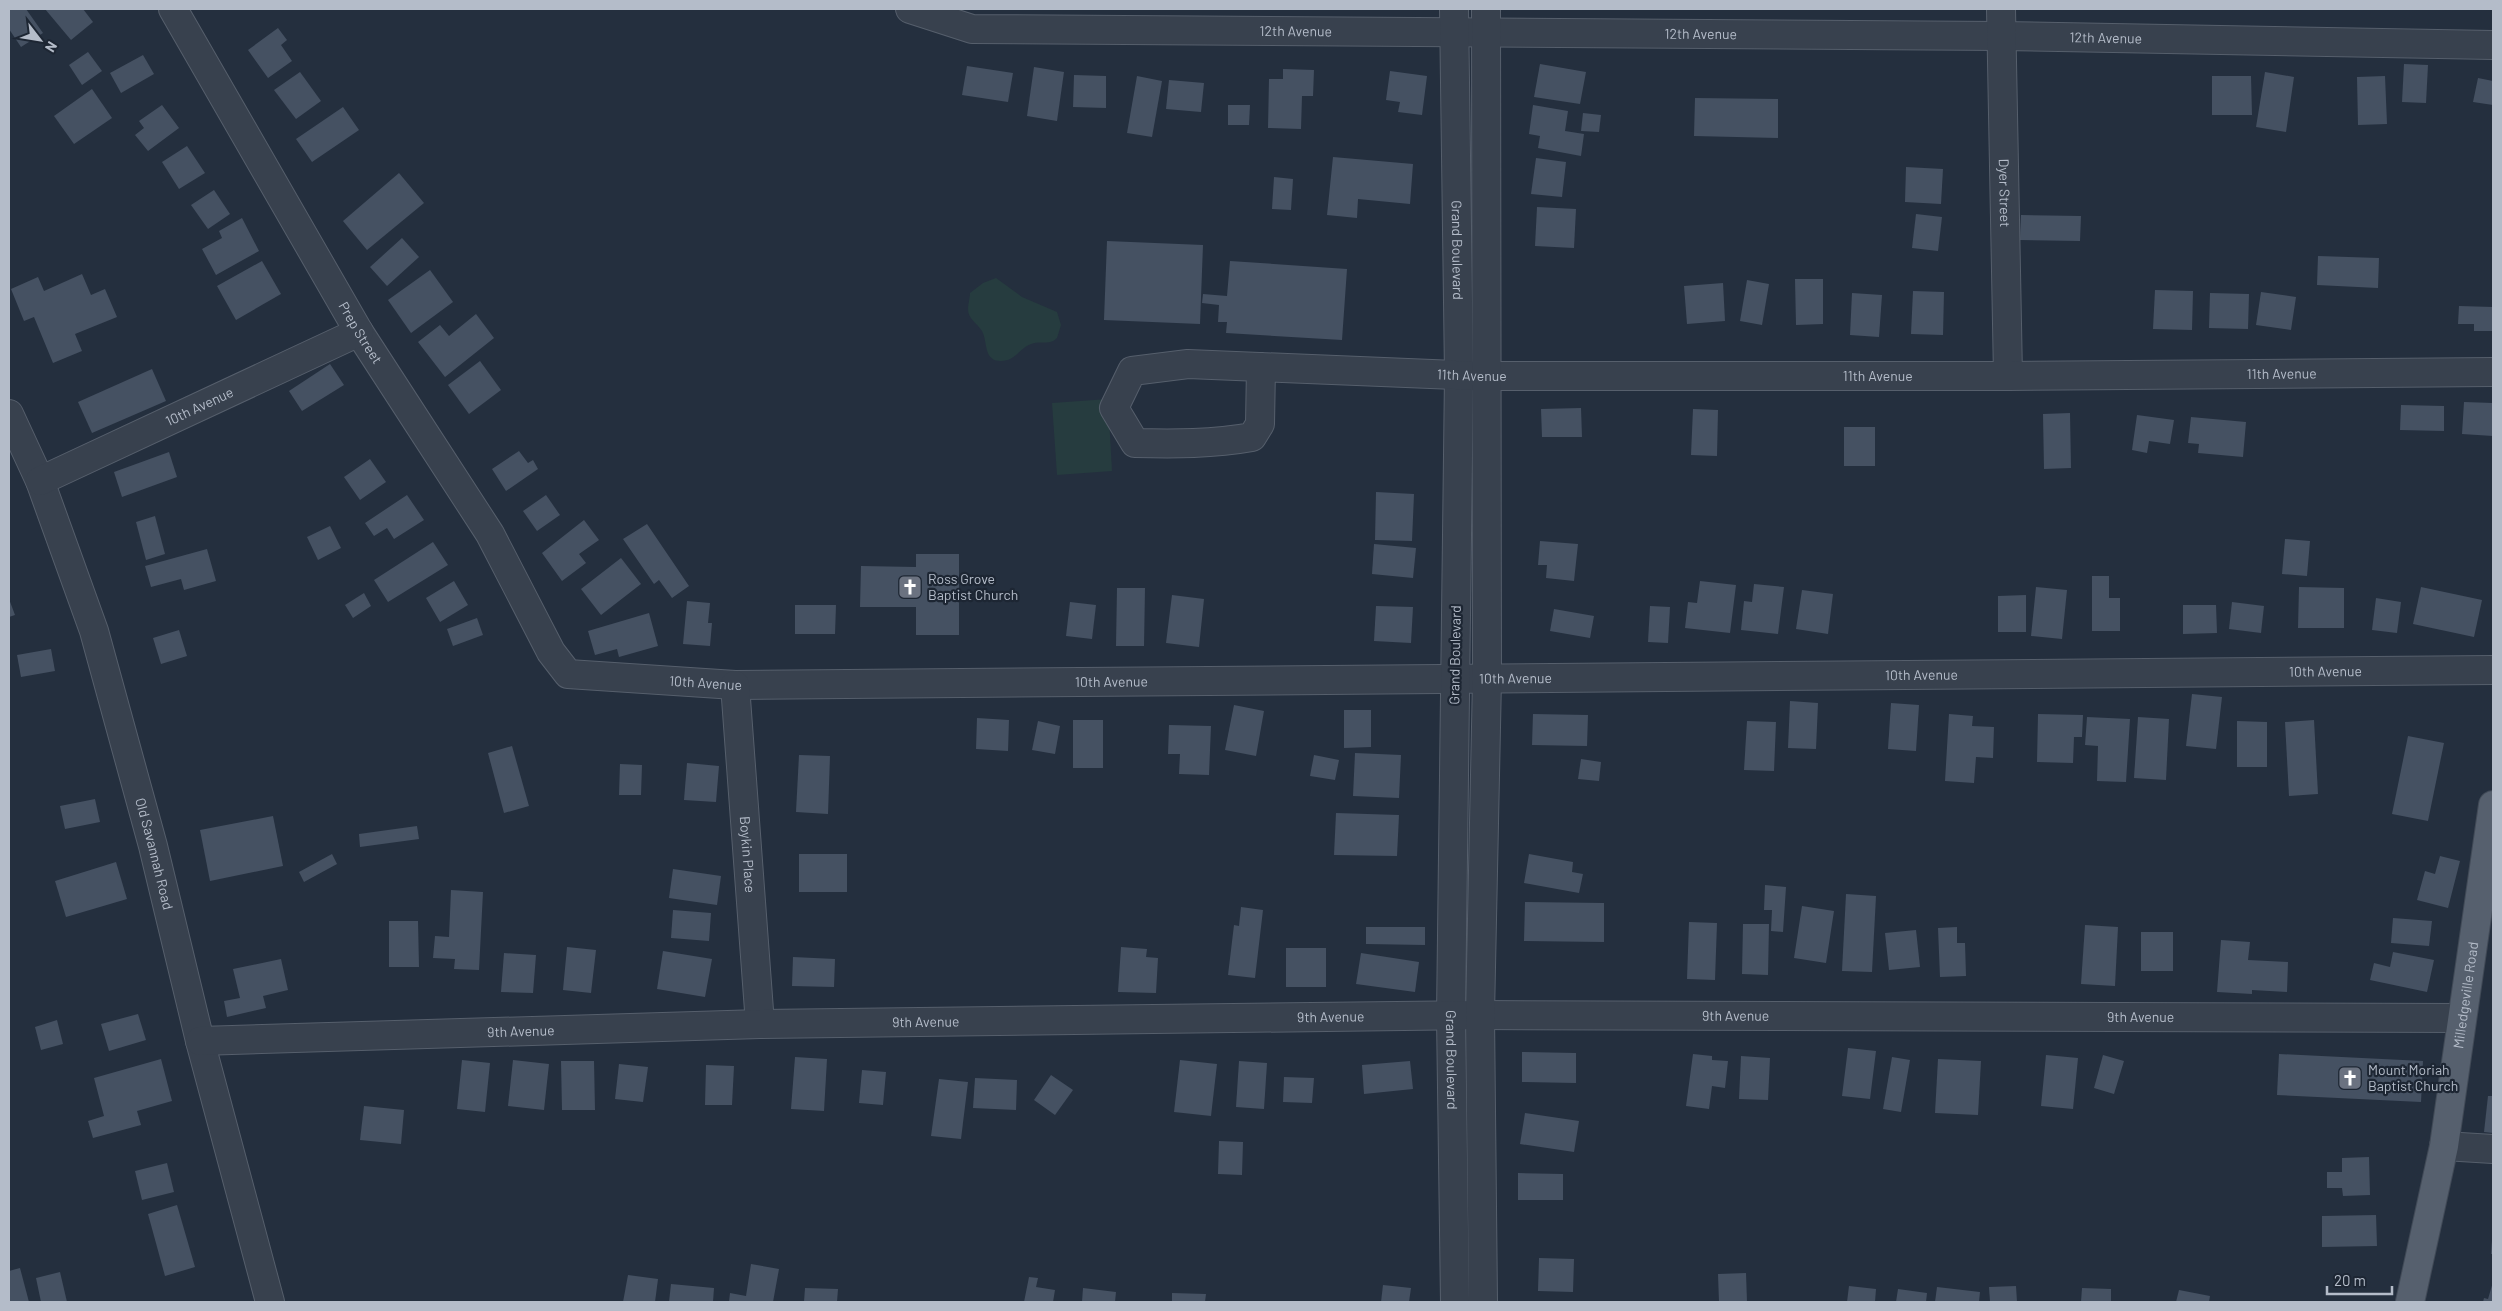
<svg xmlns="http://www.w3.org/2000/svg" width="2502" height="1311" viewBox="0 0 2502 1311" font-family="Barlow,sans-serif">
	<rect width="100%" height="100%" fill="#242f3e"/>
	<g fill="#263c3f">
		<path d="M996,278L1022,297L1057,312L1061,325L1057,338C1049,346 1041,340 1031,344C1020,348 1015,361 1001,361C983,361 988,342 982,331C977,323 968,319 968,309C968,304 970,298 970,293L983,283Z"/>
		<polygon points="1108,399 1112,471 1057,475 1052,403"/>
	</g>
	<g fill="#455162">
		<polygon points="9,9 26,9 43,33 21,47 9,29"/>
		<polygon points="45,9 83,9 93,22 71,40"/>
		<polygon points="278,28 287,40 281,45 292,61 268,78 248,50"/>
		<polygon points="88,52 102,71 82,85 69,65"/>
		<polygon points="143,55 154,74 121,93 110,73"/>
		<polygon points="1540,64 1586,72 1580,104 1534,97"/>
		<polygon points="2404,64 2428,65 2426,103 2402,102"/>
		<polygon points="967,66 1013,73 1008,102 962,95"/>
		<polygon points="1034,67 1064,72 1057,121 1027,116"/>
		<polygon points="1283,69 1314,70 1313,96 1302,96 1301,129 1268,128 1269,79 1283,79"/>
		<polygon points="1390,71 1427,76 1422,115 1398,112 1400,102 1386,100"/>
		<polygon points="300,72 321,101 296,119 274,90"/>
		<polygon points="2265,72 2294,77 2286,132 2256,127"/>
		<polygon points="1074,75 1106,76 1106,108 1073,107"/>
		<polygon points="1137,76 1162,81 1152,137 1127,133"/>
		<polygon points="2212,76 2251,76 2252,115 2212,115"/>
		<polygon points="2385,76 2387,124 2358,125 2357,77"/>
		<polygon points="2478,78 2493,81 2493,105 2473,102"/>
		<polygon points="1169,80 1204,83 1201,112 1166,109"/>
		<polygon points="92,89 112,118 74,144 54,116"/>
		<polygon points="1695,98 1778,99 1778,138 1694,136"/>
		<polygon points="162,105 179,128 148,151 135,135 144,128 139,121"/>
		<polygon points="1228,105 1250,105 1249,125 1228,125"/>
		<polygon points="1533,105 1568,111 1565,131 1584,134 1581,156 1538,148 1540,136 1529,134"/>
		<polygon points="343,107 359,130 312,162 296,139"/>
		<polygon points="1583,113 1601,115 1599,132 1581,131"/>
		<polygon points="187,146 205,173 179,189 162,162"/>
		<polygon points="1333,157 1413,164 1410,204 1358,199 1357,218 1327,215"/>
		<polygon points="1536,158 1566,162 1562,197 1531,194"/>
		<polygon points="1906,167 1943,169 1941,204 1905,202"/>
		<polygon points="399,173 424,203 367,250 343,221"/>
		<polygon points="1274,177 1293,179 1291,210 1272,209"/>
		<polygon points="214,190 230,214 208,229 191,205"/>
		<polygon points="1537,207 1576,209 1574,248 1535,246"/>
		<polygon points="1916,214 1942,217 1938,251 1912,248"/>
		<polygon points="2021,215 2081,216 2080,241 2020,240"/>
		<polygon points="242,218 259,251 216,275 202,249 222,238 219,231"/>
		<polygon points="402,238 419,257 387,286 370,267"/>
		<polygon points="1107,241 1203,245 1200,324 1104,320"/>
		<polygon points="2318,256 2379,258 2378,288 2317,285"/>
		<polygon points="262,261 281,294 236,320 217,286"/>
		<polygon points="1230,261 1347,269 1342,340 1226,333 1227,322 1218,322 1219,305 1202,303 1203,294 1227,296"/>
		<polygon points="430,270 453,302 411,333 388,300"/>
		<polygon points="82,274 91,295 105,289 117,317 75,334 82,351 53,363 34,317 24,321 11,289 38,277 44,291"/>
		<polygon points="1795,279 1823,279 1823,324 1796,325"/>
		<polygon points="1747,280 1769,284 1762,325 1740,321"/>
		<polygon points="1723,283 1725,321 1687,324 1684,286"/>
		<polygon points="2155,290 2193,291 2192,330 2153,329"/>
		<polygon points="1913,291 1944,292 1943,335 1911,334"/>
		<polygon points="2261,292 2296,297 2291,330 2256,325"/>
		<polygon points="1852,293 1882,295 1879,337 1850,335"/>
		<polygon points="2210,293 2249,294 2248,329 2209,328"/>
		<polygon points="2459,306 2493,307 2493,331 2474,331 2474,324 2458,324"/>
		<polygon points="476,314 494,338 445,377 418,342 440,325 449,336"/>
		<polygon points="480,361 501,390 469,414 448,385"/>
		<polygon points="330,364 344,385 302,411 289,391"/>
		<polygon points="152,369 166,401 92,433 78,402"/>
		<polygon points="2464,402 2493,403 2493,436 2462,434"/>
		<polygon points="2401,405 2444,406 2444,431 2400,430"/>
		<polygon points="1581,408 1582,437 1542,437 1541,409"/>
		<polygon points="1693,409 1718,410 1717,456 1691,455"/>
		<polygon points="2070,413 2071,468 2044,469 2043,414"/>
		<polygon points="2137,415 2174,420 2170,444 2149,441 2147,453 2132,450"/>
		<polygon points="2191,417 2246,422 2243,457 2198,453 2199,444 2188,443"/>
		<rect x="1844" y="427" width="31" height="39"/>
		<polygon points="519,451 528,463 533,460 538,469 506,491 492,469"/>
		<polygon points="169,452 177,477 122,497 114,472"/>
		<polygon points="370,459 386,482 360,500 344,477"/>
		<polygon points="1376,492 1414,494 1412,541 1375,540"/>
		<polygon points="407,495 424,520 394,539 387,528 374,536 365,523"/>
		<polygon points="546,495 560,515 537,531 523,511"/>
		<polygon points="155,516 165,554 146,560 136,522"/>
		<polygon points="584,520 599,540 579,554 586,563 562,581 542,553"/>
		<polygon points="647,524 689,586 672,598 659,580 654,584 623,539"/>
		<polygon points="330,526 341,548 318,560 307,537"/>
		<polygon points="2285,539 2310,541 2307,576 2282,574"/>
		<polygon points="1540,541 1578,544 1574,581 1546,578 1547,565 1538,565"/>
		<polygon points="433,542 448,565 388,602 374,580"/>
		<polygon points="1374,544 1416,548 1413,578 1372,574"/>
		<polygon points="207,549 216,581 184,590 181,579 151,587 145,566"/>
		<polygon points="916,554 959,554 959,635 916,635 916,607 860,607 861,566 916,567"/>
		<polygon points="621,558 641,584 601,615 581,589"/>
		<polygon points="2092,576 2109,576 2109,598 2120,598 2120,631 2092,631"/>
		<polygon points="454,581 468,605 440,622 426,598"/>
		<polygon points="1700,581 1736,585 1730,633 1685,628 1688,602 1697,603"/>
		<polygon points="1754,584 1784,587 1778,634 1741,630 1744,601 1752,602"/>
		<polygon points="2036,587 2067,590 2062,639 2031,636"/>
		<polygon points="2299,587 2344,588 2344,628 2298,628"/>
		<polygon points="2421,587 2482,600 2474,637 2413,624"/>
		<polygon points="1117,588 1145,588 1144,646 1116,646"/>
		<polygon points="1802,590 1833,594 1828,634 1796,629"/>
		<polygon points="364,593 371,606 353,618 345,605"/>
		<polygon points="1172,595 1204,599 1199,647 1166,643"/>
		<polygon points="2026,595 2026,632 1998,632 1998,596"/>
		<polygon points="2376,598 2401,602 2397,633 2372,630"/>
		<polygon points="9,599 15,615 9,617"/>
		<polygon points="687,601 710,603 708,623 712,623 710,646 683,644"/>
		<polygon points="1070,602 1096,605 1092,639 1066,636"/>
		<polygon points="2232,602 2264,606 2261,633 2229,629"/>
		<polygon points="795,605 836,605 835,634 795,634"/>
		<polygon points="2183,605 2216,605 2217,633 2183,634"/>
		<polygon points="1376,606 1413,607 1411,643 1374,641"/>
		<polygon points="1650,606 1670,607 1668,643 1648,642"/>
		<polygon points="1554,609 1594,616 1590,638 1550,631"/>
		<polygon points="649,613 658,646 619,657 617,649 595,655 588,631"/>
		<polygon points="477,618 483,635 453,646 447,629"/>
		<polygon points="179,630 187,656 161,664 153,638"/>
		<polygon points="51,649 55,671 21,677 17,655"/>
		<polygon points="2192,694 2222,697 2216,749 2186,746"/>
		<polygon points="1790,701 1818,703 1816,749 1788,748"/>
		<polygon points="1891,703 1919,705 1916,751 1888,749"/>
		<polygon points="1234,705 1264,711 1256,756 1225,750"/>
		<polygon points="1344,710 1371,710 1371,747 1344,748"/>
		<polygon points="1533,714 1588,715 1587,746 1532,745"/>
		<polygon points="1949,714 1973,716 1972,726 1994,727 1993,758 1976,757 1974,783 1945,781"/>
		<polygon points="2038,714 2083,715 2082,737 2074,737 2073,763 2037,762"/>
		<polygon points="2087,717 2130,719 2126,782 2097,781 2098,746 2085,745"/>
		<polygon points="2138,717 2169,719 2166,780 2134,778"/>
		<polygon points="977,718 1009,720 1008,751 976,749"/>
		<rect x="1073" y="720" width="30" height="48"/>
		<polygon points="2314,720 2318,794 2289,796 2285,722"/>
		<polygon points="1038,721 1060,726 1055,754 1032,750"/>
		<polygon points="1747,721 1776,722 1774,771 1744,770"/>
		<polygon points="2237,721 2267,722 2267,767 2237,767"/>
		<polygon points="1169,725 1211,726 1209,775 1179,774 1180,754 1168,754"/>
		<polygon points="2408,736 2444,743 2428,821 2392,814"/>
		<polygon points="512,746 529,806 504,813 488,753"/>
		<polygon points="1355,753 1401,755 1399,798 1353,796"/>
		<polygon points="799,755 830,756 828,814 796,812"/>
		<polygon points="1314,755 1339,760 1335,780 1310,776"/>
		<polygon points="1581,759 1601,762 1599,781 1578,779"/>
		<polygon points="687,763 719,766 716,802 684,800"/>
		<polygon points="620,764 642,765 641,795 619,795"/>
		<polygon points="95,799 100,822 65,829 60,806"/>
		<polygon points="1336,813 1399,815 1397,856 1334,855"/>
		<polygon points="273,816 283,866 210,881 200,830"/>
		<polygon points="417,826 419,839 360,847 359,834"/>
		<polygon points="332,854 337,864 304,882 299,872"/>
		<rect x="799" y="854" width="48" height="38"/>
		<polygon points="1529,854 1573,862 1572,872 1583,874 1579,893 1524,883"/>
		<polygon points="2440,856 2460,861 2448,908 2417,900 2425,871 2435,874"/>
		<polygon points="116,862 127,899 66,917 55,881"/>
		<polygon points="673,869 721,876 717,905 669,898"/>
		<polygon points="1765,885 1786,887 1783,932 1771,931 1772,910 1764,910"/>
		<polygon points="451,890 483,892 479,970 454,969 455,959 433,958 435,936 449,937"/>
		<polygon points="1846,894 1876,896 1872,972 1842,971"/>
		<polygon points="1525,902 1604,903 1604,942 1524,941"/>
		<polygon points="1802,906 1834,911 1826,963 1794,958"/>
		<polygon points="1241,907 1263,910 1255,978 1228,975 1234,925 1239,926"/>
		<polygon points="673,910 711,913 709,941 671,938"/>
		<polygon points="2393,918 2432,921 2429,946 2391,943"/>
		<polygon points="389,921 418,921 419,967 389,967"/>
		<polygon points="1689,922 1717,923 1715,980 1687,979"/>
		<polygon points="1743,924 1769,924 1768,975 1742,974"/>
		<polygon points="2085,925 2118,927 2115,986 2081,984"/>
		<polygon points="1366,927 1425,927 1425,945 1366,944"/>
		<polygon points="1957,927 1957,943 1965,943 1966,976 1940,977 1938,928"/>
		<polygon points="1916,930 1920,967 1889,970 1885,933"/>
		<rect x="2141" y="932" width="32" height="39"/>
		<polygon points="2221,940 2250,942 2248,960 2288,962 2287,992 2252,990 2252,994 2217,992"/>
		<polygon points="567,947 596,950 591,993 563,990"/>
		<polygon points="1121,947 1147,949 1146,957 1158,958 1156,993 1118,992"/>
		<rect x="1286" y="948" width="40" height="39"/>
		<polygon points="663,951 712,959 705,997 657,989"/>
		<polygon points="2393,952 2434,960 2427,992 2370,980 2374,963 2390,967"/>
		<polygon points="504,953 536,955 533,993 501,992"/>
		<polygon points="1361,953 1419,962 1415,992 1356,984"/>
		<polygon points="793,957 835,959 834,987 792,986"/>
		<polygon points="281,959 288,990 263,996 266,1008 227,1017 224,1001 240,998 233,969"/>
		<polygon points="138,1014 146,1040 109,1051 101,1024"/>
		<polygon points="57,1020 63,1044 41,1050 35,1027"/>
		<polygon points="1848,1048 1876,1051 1870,1099 1842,1096"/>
		<polygon points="1522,1052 1576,1053 1576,1083 1522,1082"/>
		<polygon points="1693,1054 1712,1056 1712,1060 1728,1061 1725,1088 1712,1086 1709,1109 1686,1106"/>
		<polygon points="2279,1054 2423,1061 2421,1102 2277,1095"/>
		<polygon points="2046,1055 2078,1058 2073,1109 2041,1106"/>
		<polygon points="2103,1055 2124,1061 2114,1094 2094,1088"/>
		<polygon points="1741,1056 1770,1058 1768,1100 1739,1099"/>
		<polygon points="795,1057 827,1059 824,1111 791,1109"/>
		<polygon points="1892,1057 1910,1060 1901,1112 1883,1109"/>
		<polygon points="161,1059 172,1101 137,1111 141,1125 93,1138 88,1121 104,1116 94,1078"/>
		<polygon points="1938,1059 1981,1061 1978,1115 1935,1113"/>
		<polygon points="462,1060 490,1063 485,1112 457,1109"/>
		<polygon points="513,1060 549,1064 544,1110 508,1106"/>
		<polygon points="1180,1060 1217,1064 1211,1116 1174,1112"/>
		<polygon points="561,1061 594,1061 595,1110 562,1110"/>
		<polygon points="1239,1061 1267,1063 1264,1109 1236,1107"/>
		<polygon points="1410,1061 1413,1089 1364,1094 1362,1065"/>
		<polygon points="619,1064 648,1067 643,1102 615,1099"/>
		<polygon points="706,1065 734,1066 732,1105 705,1105"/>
		<polygon points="862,1070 886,1072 883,1105 859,1103"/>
		<polygon points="1051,1075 1073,1090 1055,1115 1034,1100"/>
		<polygon points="1284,1077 1314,1078 1312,1103 1283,1102"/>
		<polygon points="975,1078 1017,1080 1016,1110 973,1108"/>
		<polygon points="939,1079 968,1082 961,1139 931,1136"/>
		<polygon points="2488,1096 2493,1096 2493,1133 2484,1132"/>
		<polygon points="364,1106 404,1110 401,1144 360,1140"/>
		<polygon points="1525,1113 1579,1121 1574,1152 1520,1144"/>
		<polygon points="1219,1141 1243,1142 1242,1175 1218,1174"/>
		<polygon points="2369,1157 2370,1195 2343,1196 2342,1188 2327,1188 2327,1172 2342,1172 2342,1158"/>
		<polygon points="167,1163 174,1192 142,1200 135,1171"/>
		<polygon points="1518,1173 1563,1174 1563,1200 1518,1200"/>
		<polygon points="177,1205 195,1267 165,1276 148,1214"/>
		<polygon points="2376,1215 2377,1246 2322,1247 2322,1216"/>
		<polygon points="2492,1240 2493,1240 2493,1254 2491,1254"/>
		<polygon points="1539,1258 1574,1259 1573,1292 1538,1291"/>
		<polygon points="751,1264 779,1269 773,1302 729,1302 730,1293 746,1296"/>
		<polygon points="20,1268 29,1302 9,1302 9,1271"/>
		<polygon points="60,1272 67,1302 41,1302 36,1278"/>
		<polygon points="1746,1273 1747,1302 1719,1302 1718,1274"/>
		<polygon points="628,1275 658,1279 655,1302 623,1302"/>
		<polygon points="1029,1277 1038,1278 1036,1287 1055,1290 1053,1302 1024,1302"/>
		<polygon points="2493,1282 2493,1302 2483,1302 2484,1298 2488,1299"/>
		<polygon points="671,1284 714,1288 713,1302 669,1302"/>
		<polygon points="1383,1285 1411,1288 1409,1302 1381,1302"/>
		<polygon points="1849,1286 1876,1289 1875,1302 1847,1302"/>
		<polygon points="2016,1286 2017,1302 1990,1302 1989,1287"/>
		<polygon points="1937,1287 1980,1292 1979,1302 1935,1302"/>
		<polygon points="805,1288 838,1289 837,1302 804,1302"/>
		<polygon points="1083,1288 1116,1292 1115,1302 1082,1302"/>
		<polygon points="2082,1288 2111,1289 2111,1302 2081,1302"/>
		<polygon points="1898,1289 1927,1293 1926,1302 1896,1302"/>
		<polygon points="2179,1290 2210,1296 2209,1302 2176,1302"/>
		<polygon points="1172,1293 1206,1294 1205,1302 1172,1302"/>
	</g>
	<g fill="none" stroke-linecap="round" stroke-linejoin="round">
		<g stroke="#565f6c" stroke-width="30">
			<g id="minor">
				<path id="s1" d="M173,9L359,332L490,534L551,652L568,674L735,685L2493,670"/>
				<path id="s2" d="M910,9L972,29L2001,36L2493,45"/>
				<path id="s3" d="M1454,9L1459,375L1451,1016L1455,1302"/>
				<path id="s4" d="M2001,9L2008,376"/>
				<path id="s5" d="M1261,367L1260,424L1252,437C1213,444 1174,444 1135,443L1114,408L1132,371L1188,364L1480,376H2008L2493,372"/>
				<path id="s6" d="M9,414L40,481L94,631L153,846L200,1041L270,1302"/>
				<path id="s7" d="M40,481L359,332"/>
				<path id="s8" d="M735,685L760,1024"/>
				<path id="s9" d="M200,1041L760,1024L1480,1015L2461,1018"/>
				<polyline points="2444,1146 2493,1149"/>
				<polyline points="1483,1302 1480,1015 1487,679 1486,9"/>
			</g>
		</g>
		<g stroke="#414a57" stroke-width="30">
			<g id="major">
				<path id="s10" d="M2410,1302L2444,1146L2493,805"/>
			</g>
		</g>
		<use href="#minor" stroke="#38414e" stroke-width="28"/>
		<use href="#major" stroke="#56606e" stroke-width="28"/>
	</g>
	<defs>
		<g id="church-square" transform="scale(1.25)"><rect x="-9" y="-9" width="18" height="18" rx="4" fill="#6b7280" stroke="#1d2633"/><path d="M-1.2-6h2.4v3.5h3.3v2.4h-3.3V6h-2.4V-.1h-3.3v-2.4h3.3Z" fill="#fff"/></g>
	</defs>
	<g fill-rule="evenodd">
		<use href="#church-square" x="910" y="587"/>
		<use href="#church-square" x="2350" y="1078"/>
	</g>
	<g text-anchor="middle" stroke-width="4.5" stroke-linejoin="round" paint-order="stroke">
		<g font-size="14" fill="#b4bcc9" stroke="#1d2633">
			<text dy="5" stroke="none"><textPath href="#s2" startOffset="389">12th Avenue</textPath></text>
			<text dy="5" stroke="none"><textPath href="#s2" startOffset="794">12th Avenue</textPath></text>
			<text dy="5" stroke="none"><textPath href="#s2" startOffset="1199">12th Avenue</textPath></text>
			<text dy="5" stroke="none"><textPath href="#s4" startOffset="184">Dyer Street</textPath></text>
			<text dy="5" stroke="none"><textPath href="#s3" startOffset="241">Grand Boulevard</textPath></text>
			<text dy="5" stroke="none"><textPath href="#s1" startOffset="374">Prep Street</textPath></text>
			<text dy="5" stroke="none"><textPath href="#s5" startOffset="1422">11th Avenue</textPath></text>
			<text dy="5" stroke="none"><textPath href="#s5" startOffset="612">11th Avenue</textPath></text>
			<text dy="5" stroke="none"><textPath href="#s5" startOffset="1018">11th Avenue</textPath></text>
			<text dy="5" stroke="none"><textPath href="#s7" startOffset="176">10th Avenue</textPath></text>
			<text transform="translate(1455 655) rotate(-89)" y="5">Grand Boulevard</text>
			<text dy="5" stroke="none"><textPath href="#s1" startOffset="2532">10th Avenue</textPath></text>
			<text dy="5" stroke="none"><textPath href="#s1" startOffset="2128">10th Avenue</textPath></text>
			<text dy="5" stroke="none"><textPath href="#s1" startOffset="1722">10th Avenue</textPath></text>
			<text dy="5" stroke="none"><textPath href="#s1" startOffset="1318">10th Avenue</textPath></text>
			<text dy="5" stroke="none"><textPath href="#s1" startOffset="912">10th Avenue</textPath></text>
			<text dy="5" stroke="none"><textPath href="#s6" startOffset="464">Old Savannah Road</textPath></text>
			<text dy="5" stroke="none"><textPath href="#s8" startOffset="170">Boykin Place</textPath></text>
			<text dy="5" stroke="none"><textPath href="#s10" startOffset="312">Milledgeville Road</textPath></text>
			<text dy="5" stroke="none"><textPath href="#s9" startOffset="1536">9th Avenue</textPath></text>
			<text dy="5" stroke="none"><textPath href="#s9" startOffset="1131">9th Avenue</textPath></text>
			<text dy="5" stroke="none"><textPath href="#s9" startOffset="1941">9th Avenue</textPath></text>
			<text dy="5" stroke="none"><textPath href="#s9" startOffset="726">9th Avenue</textPath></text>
			<text dy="5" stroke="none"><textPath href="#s9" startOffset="321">9th Avenue</textPath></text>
			<text dy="5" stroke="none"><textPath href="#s3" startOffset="1051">Grand Boulevard</textPath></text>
		</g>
		<g font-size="14" fill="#b4bcc9" stroke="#1d2633" text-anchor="start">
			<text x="928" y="584">Ross Grove<tspan x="928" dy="16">Baptist Church</tspan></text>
			<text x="2368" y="1075">Mount Moriah<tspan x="2368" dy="16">Baptist Church</tspan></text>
		</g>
	</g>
	<rect width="2502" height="1311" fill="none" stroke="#b4bcc9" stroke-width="20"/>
	<g transform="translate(40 40) rotate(121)" stroke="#1d2633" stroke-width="4" paint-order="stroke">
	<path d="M0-4L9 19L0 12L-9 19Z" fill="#b4bcc9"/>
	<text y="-8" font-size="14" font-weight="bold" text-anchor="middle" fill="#b4bcc9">N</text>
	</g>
	<path d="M2327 1286v8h65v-8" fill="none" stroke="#b4bcc9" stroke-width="2.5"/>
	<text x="2334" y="1286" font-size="15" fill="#b4bcc9" stroke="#1d2633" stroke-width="4" paint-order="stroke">20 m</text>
</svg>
